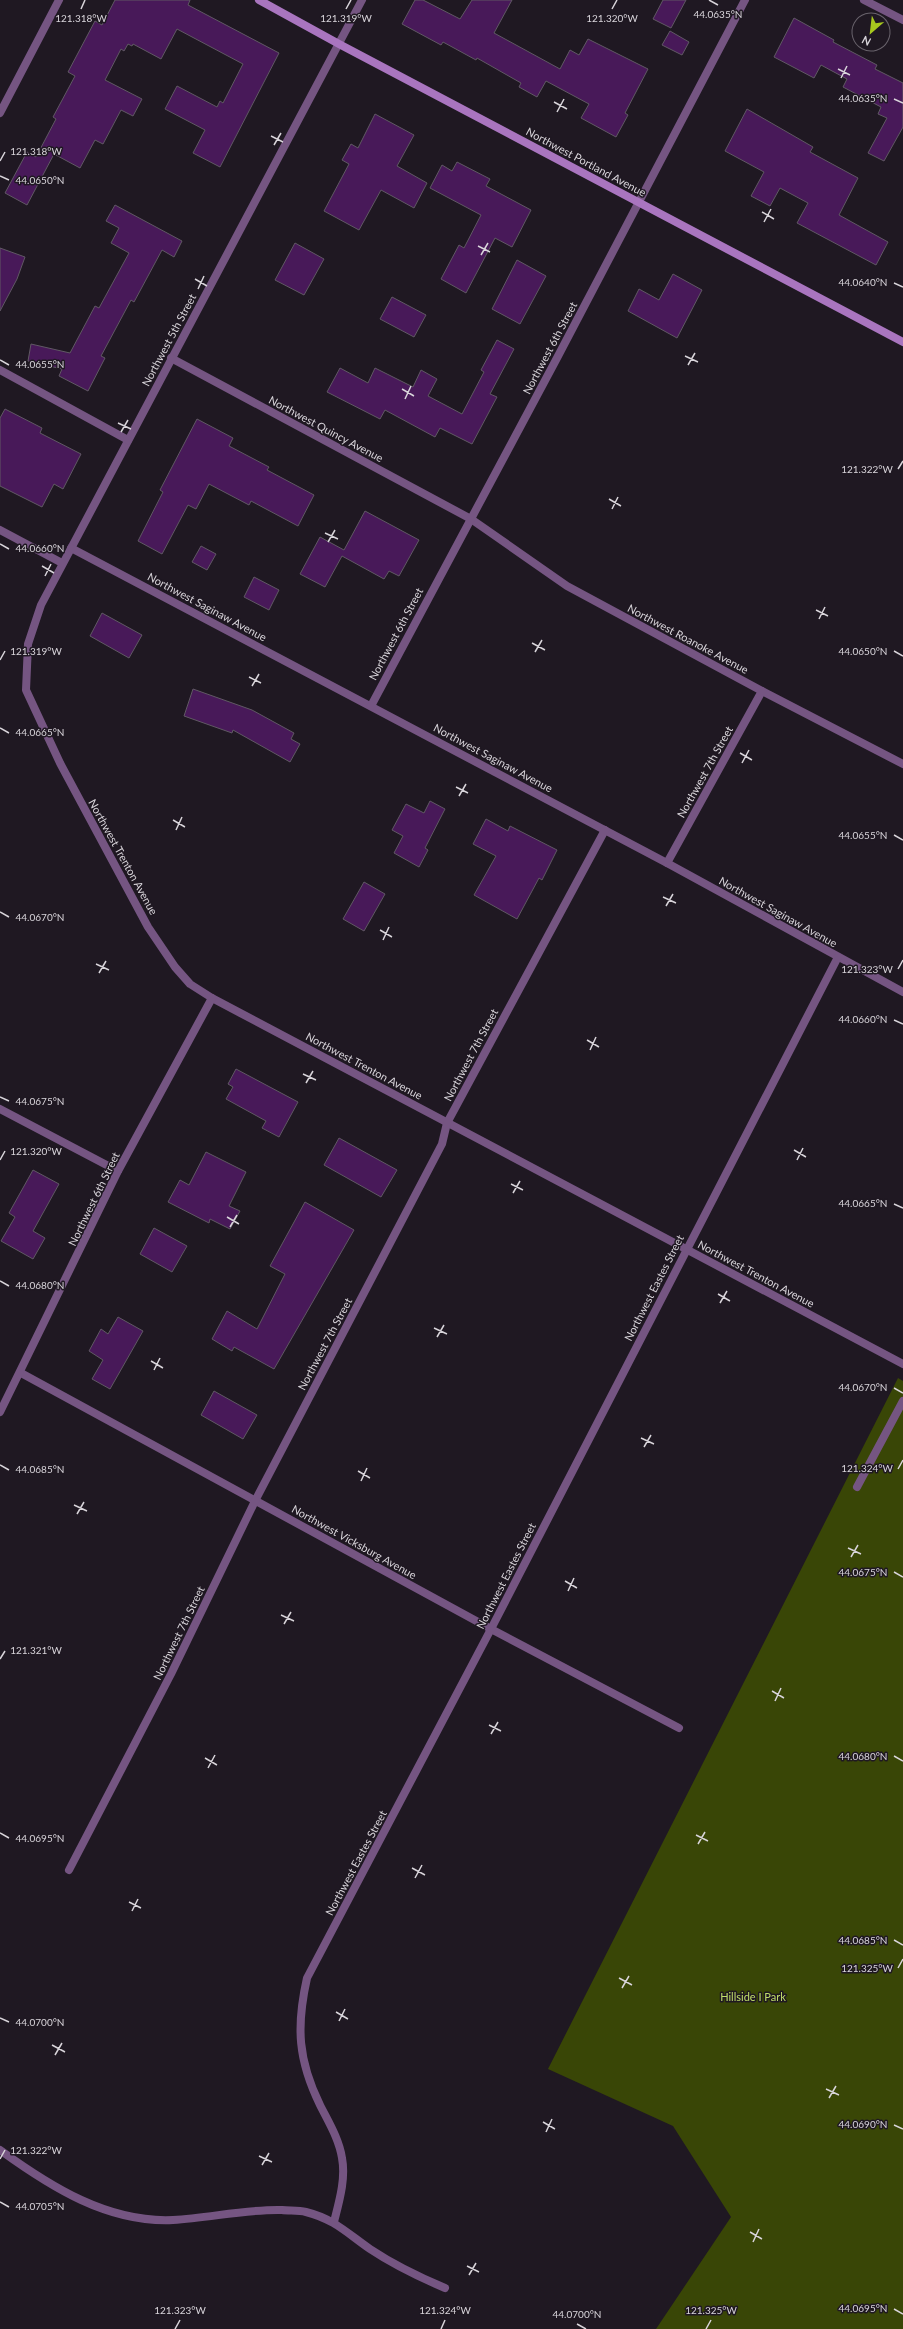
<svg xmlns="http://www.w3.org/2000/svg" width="903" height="2329" viewBox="0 0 903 2329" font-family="Lato,sans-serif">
	<rect width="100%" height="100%" fill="#1f1822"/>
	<polygon fill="#394606" points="898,1378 903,1381 903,2329 656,2329 731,2217 673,2126 548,2069"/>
	<g fill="#481959" stroke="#605864">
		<polygon points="115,0 190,0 188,5 279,53 220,167 193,153 205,130 165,109 177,86 217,107 220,101 223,103 243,64 177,29 161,59 133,44 132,46 128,44 124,51 121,49 105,80 142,99 133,116 121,110 103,144 95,140 80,168 54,154 27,205 5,193 27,152 36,157 56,119 53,117 75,76 68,72 95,21 102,25"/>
		<polygon points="415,0 423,0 460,19 472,0 512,0 494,33 560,69 570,50 579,55 588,39 648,69 625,113 628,115 616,137 581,118 589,104 546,81 537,97 519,87 521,83 477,58 476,60 443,42 441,45 402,24"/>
		<polygon points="663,0 686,0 671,28 653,19"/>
		<polygon points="794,18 834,40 833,42 877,65 875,69 903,83 903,127 884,161 868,153 887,118 878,114 881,107 843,87 847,79 821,65 814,78 774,57"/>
		<polygon points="670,31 689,42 682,55 662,45"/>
		<polygon points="747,109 813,147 810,152 858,178 839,215 888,242 876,265 797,223 808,203 780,188 770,206 751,196 764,172 725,151"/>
		<polygon points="375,114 414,135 397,166 427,183 414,208 381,190 359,230 324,211 349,164 342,160 351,144 358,148"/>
		<polygon points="457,162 490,179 486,186 531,210 512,247 495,238 466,293 441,279 459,245 464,248 481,215 430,188 442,165 452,171"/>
		<polygon points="115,205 182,241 174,257 162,250 134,302 131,300 101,356 105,358 88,391 59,376 62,369 28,361 31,344 70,353 95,306 99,308 129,253 111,243 119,228 106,221"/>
		<polygon points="295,243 324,259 304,295 275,280"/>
		<polygon points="0,248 25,257 17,279 0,311"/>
		<polygon points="517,260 546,276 520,324 492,309"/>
		<polygon points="673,274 702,290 677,338 628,311 639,289 659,300"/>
		<polygon points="392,297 426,315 414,337 380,319"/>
		<polygon points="497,340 514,349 490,394 497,397 472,444 440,428 435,437 385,410 380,419 327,392 340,368 368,383 375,368 413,387 421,370 437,379 428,396 462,414 484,372 481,370"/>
		<polygon points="5,409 42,428 40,433 81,454 63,489 54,484 42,507 0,486 0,418"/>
		<polygon points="197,419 233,438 229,446 269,467 267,470 314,495 298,526 251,501 249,505 209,484 196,509 188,505 162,554 138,541 163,492 160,490"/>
		<polygon points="365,511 419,540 399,576 389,571 384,579 342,556 325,587 300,574 320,537 344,550"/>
		<polygon points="201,546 216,554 207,570 192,562"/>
		<polygon points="254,577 279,590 269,610 244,597"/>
		<polygon points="102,613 142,635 129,658 90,636"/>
		<polygon points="193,689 252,710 294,733 291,739 300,744 290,762 233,730 232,733 184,716"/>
		<polygon points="430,801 445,809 425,848 428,850 419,867 394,853 403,836 392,830 406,804 424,813"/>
		<polygon points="486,819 508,831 510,826 557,850 542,880 539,878 517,919 474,895 496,856 473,844"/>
		<polygon points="364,882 385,894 364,931 343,919"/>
		<polygon points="236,1069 298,1102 279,1137 262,1128 266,1121 226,1099 233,1087 228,1084"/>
		<polygon points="339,1138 397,1170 381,1197 324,1165"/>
		<polygon points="206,1152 246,1172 229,1206 240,1211 230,1229 210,1219 209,1223 168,1202 180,1180 189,1185"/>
		<polygon points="33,1170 59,1184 33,1231 45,1238 33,1259 1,1241 15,1217 9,1213"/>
		<polygon points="305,1202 354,1230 274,1369 234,1347 232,1351 212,1339 227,1311 257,1329 285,1274 270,1266"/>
		<polygon points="154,1228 187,1246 172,1272 140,1254"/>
		<polygon points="118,1317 143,1331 110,1389 92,1379 103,1360 89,1351 101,1329 108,1334"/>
		<polygon points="214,1391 257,1415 243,1439 201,1415"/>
	</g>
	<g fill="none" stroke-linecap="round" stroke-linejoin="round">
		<g stroke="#755582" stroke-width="8">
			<polyline points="362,0 41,605 28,644 26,690 60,763 148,927 175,967 190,984 212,998 903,1364"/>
			<polyline points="864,0 903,20"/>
			<polyline points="0,113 59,0"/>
			<polyline points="171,358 471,519 567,586 762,691 903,764"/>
			<polyline points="0,370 128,440"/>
			<polyline points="0,530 62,563"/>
			<polyline points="71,548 667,863 903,992"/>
			<polyline points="371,706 557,358 745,0"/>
			<polyline points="667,863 762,691"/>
			<polyline points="0,1109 118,1171"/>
			<polyline points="21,1373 491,1629 679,1728"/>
			<polyline points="0,1412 118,1171 212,998"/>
			<polyline points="857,1487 903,1401"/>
			<polyline points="69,1870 171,1674 255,1501 442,1144 447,1123 605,830"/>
			<path d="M0,2150C51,2187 108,2223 173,2220C210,2218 245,2209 282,2210C289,2211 298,2210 306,2212C334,2219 347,2233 370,2249C394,2265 419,2277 445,2288"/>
			<path d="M334,2222C339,2202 346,2179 342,2158C339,2139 329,2123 320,2105C298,2060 296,2027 307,1978L491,1629L838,957"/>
		</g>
		<polyline stroke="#a975bf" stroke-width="8" points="259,0 339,44 903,342"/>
	</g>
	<path fill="none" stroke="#d8d4da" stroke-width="1.5" d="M709,0L718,5M81,9L85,0M346,9L351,0M612,9L617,0M838,69L850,75M841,78L847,66M894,99L903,103M554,102L567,109M557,112L564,99M271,136L283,142M274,145L281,133M0,161L5,152M0,176L9,180M762,212L774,219M764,222L771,209M478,246L490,252M481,255L488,243M195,279L207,286M894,283L903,287M198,289L204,276M685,356L698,362M0,360L9,365M688,365L695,353M402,389L414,396M405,399L411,386M118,423L131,429M121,432L128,420M898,469L903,461M609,499L621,506M612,509L618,497M325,533L338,539M328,542L335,530M0,544L9,549M42,566L54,573M45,576L51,564M816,610L828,616M819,619L825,607M532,643L545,650M894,651L903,656M535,652L542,640M0,660L5,651M249,677L261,683M252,686L259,674M0,728L9,733M740,753L752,760M742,763L749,750M456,787L468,793M459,796L466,784M173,820L185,827M176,830L182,817M894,835L903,840M663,897L676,903M666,906L673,894M0,912L9,917M380,930L392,937M383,940L389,927M96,964L109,970M898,969L903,960M99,973L106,961M894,1020L903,1024M587,1040L599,1047M590,1050L596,1037M303,1074L316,1080M306,1083L313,1071M0,1097L9,1101M794,1150L806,1157M0,1160L5,1151M797,1160L803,1148M511,1184L523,1190M513,1193L520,1181M894,1204L903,1208M227,1217L239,1224M230,1227L237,1215M0,1281L9,1286M718,1294L730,1301M720,1303L727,1291M434,1328L447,1334M437,1337L444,1325M151,1361L163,1368M154,1370L160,1358M894,1388L903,1393M641,1438L654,1444M644,1447L651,1435M0,1465L9,1470M898,1469L903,1460M358,1471L370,1478M361,1481L367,1468M74,1505L87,1511M77,1514L84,1502M848,1548L861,1554M851,1557L858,1545M894,1572L903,1577M565,1581L577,1588M568,1591L574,1578M281,1615L294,1621M284,1624L291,1612M0,1659L5,1651M772,1691L784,1698M775,1701L781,1688M489,1725L501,1731M491,1734L498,1722M894,1756L903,1761M205,1758L217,1765M208,1768L215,1755M0,1833L9,1838M696,1835L708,1841M698,1844L705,1832M412,1868L425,1875M415,1878L422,1865M129,1902L141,1908M132,1911L138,1899M894,1940L903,1945M898,1968L903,1959M619,1978L632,1985M622,1988L629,1976M336,2012L348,2019M0,2018L9,2022M339,2021L345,2009M52,2045L65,2052M55,2055L62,2043M826,2089L839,2095M829,2098L836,2086M543,2122L555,2129M894,2125L903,2129M546,2132L552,2119M259,2156L272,2162M0,2159L5,2150M262,2165L269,2153M0,2202L9,2207M750,2232L762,2239M753,2242L759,2229M467,2266L479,2272M469,2275L476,2263M894,2309L903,2314M577,2324L586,2329M175,2329L180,2320M441,2329L445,2320M706,2329L711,2320"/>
	<g text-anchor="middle" stroke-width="3" stroke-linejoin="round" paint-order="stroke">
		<g font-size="11" fill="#d8d4da" stroke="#1f1822">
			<text transform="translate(586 162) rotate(28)" y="4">Northwest Portland Avenue</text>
			<text transform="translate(169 340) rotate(-62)" y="4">Northwest 5th Street</text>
			<text transform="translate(550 348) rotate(-62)" y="4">Northwest 6th Street</text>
			<text transform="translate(326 429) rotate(28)" y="4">Northwest Quincy Avenue</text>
			<text transform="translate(207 607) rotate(28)" y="4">Northwest Saginaw Avenue</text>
			<text transform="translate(396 634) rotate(-62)" y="4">Northwest 6th Street</text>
			<text transform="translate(688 639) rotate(28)" y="4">Northwest Roanoke Avenue</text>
			<text transform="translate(493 758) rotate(28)" y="4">Northwest Saginaw Avenue</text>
			<text transform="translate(705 772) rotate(-61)" y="4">Northwest 7th Street</text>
			<text transform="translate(123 857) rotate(61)" y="4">Northwest Trenton Avenue</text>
			<text transform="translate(778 912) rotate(29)" y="4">Northwest Saginaw Avenue</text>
			<text transform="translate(471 1055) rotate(-62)" y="4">Northwest 7th Street</text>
			<text transform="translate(364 1066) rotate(28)" y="4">Northwest Trenton Avenue</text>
			<text transform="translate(94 1199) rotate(-64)" y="4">Northwest 6th Street</text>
			<text transform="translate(756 1274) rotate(28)" y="4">Northwest Trenton Avenue</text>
			<text transform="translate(654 1288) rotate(-63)" y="4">Northwest Eastes Street</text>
			<text transform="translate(325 1344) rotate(-62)" y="4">Northwest 7th Street</text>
			<text transform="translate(354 1542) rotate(29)" y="4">Northwest Vicksburg Avenue</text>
			<text transform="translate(506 1576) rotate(-63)" y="4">Northwest Eastes Street</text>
			<text transform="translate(179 1633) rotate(-64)" y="4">Northwest 7th Street</text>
			<text transform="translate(356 1863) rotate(-62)" y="4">Northwest Eastes Street</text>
		</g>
		<g font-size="11" fill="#c1de6a" stroke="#1f1822">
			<text x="753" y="2001">Hillside I Park</text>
		</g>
	</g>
	<g font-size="10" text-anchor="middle" fill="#d8d4da" stroke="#1f1822" stroke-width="3" stroke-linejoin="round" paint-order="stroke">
		<text x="718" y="18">44.0635°N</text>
		<text x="81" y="22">121.318°W</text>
		<text x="346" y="22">121.319°W</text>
		<text x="612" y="22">121.320°W</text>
		<text x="863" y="102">44.0635°N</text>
		<text x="36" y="155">121.318°W</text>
		<text x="40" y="184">44.0650°N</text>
		<text x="863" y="286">44.0640°N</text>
		<text x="40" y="368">44.0655°N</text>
		<text x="867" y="473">121.322°W</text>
		<text x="40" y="552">44.0660°N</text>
		<text x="863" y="655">44.0650°N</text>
		<text x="36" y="655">121.319°W</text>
		<text x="40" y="736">44.0665°N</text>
		<text x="863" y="839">44.0655°N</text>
		<text x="40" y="921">44.0670°N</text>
		<text x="867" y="973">121.323°W</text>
		<text x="863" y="1023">44.0660°N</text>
		<text x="40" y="1105">44.0675°N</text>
		<text x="36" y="1155">121.320°W</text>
		<text x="863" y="1207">44.0665°N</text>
		<text x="40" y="1289">44.0680°N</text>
		<text x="863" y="1391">44.0670°N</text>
		<text x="867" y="1472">121.324°W</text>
		<text x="40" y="1473">44.0685°N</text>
		<text x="863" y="1576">44.0675°N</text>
		<text x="36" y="1654">121.321°W</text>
		<text x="863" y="1760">44.0680°N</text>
		<text x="40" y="1842">44.0695°N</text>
		<text x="863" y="1944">44.0685°N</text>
		<text x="867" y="1972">121.325°W</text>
		<text x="40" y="2026">44.0700°N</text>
		<text x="863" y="2128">44.0690°N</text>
		<text x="36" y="2154">121.322°W</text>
		<text x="40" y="2210">44.0705°N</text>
		<text x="863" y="2312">44.0695°N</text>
		<text x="180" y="2314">121.323°W</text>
		<text x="445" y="2314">121.324°W</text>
		<text x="711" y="2314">121.325°W</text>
		<text x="577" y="2318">44.0700°N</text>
	</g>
	<g transform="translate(871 32) rotate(208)"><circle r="19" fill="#1f1822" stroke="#69636c"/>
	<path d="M0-3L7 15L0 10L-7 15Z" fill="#a7c81e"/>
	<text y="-6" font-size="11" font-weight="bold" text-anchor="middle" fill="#d8d4da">N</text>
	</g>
</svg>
